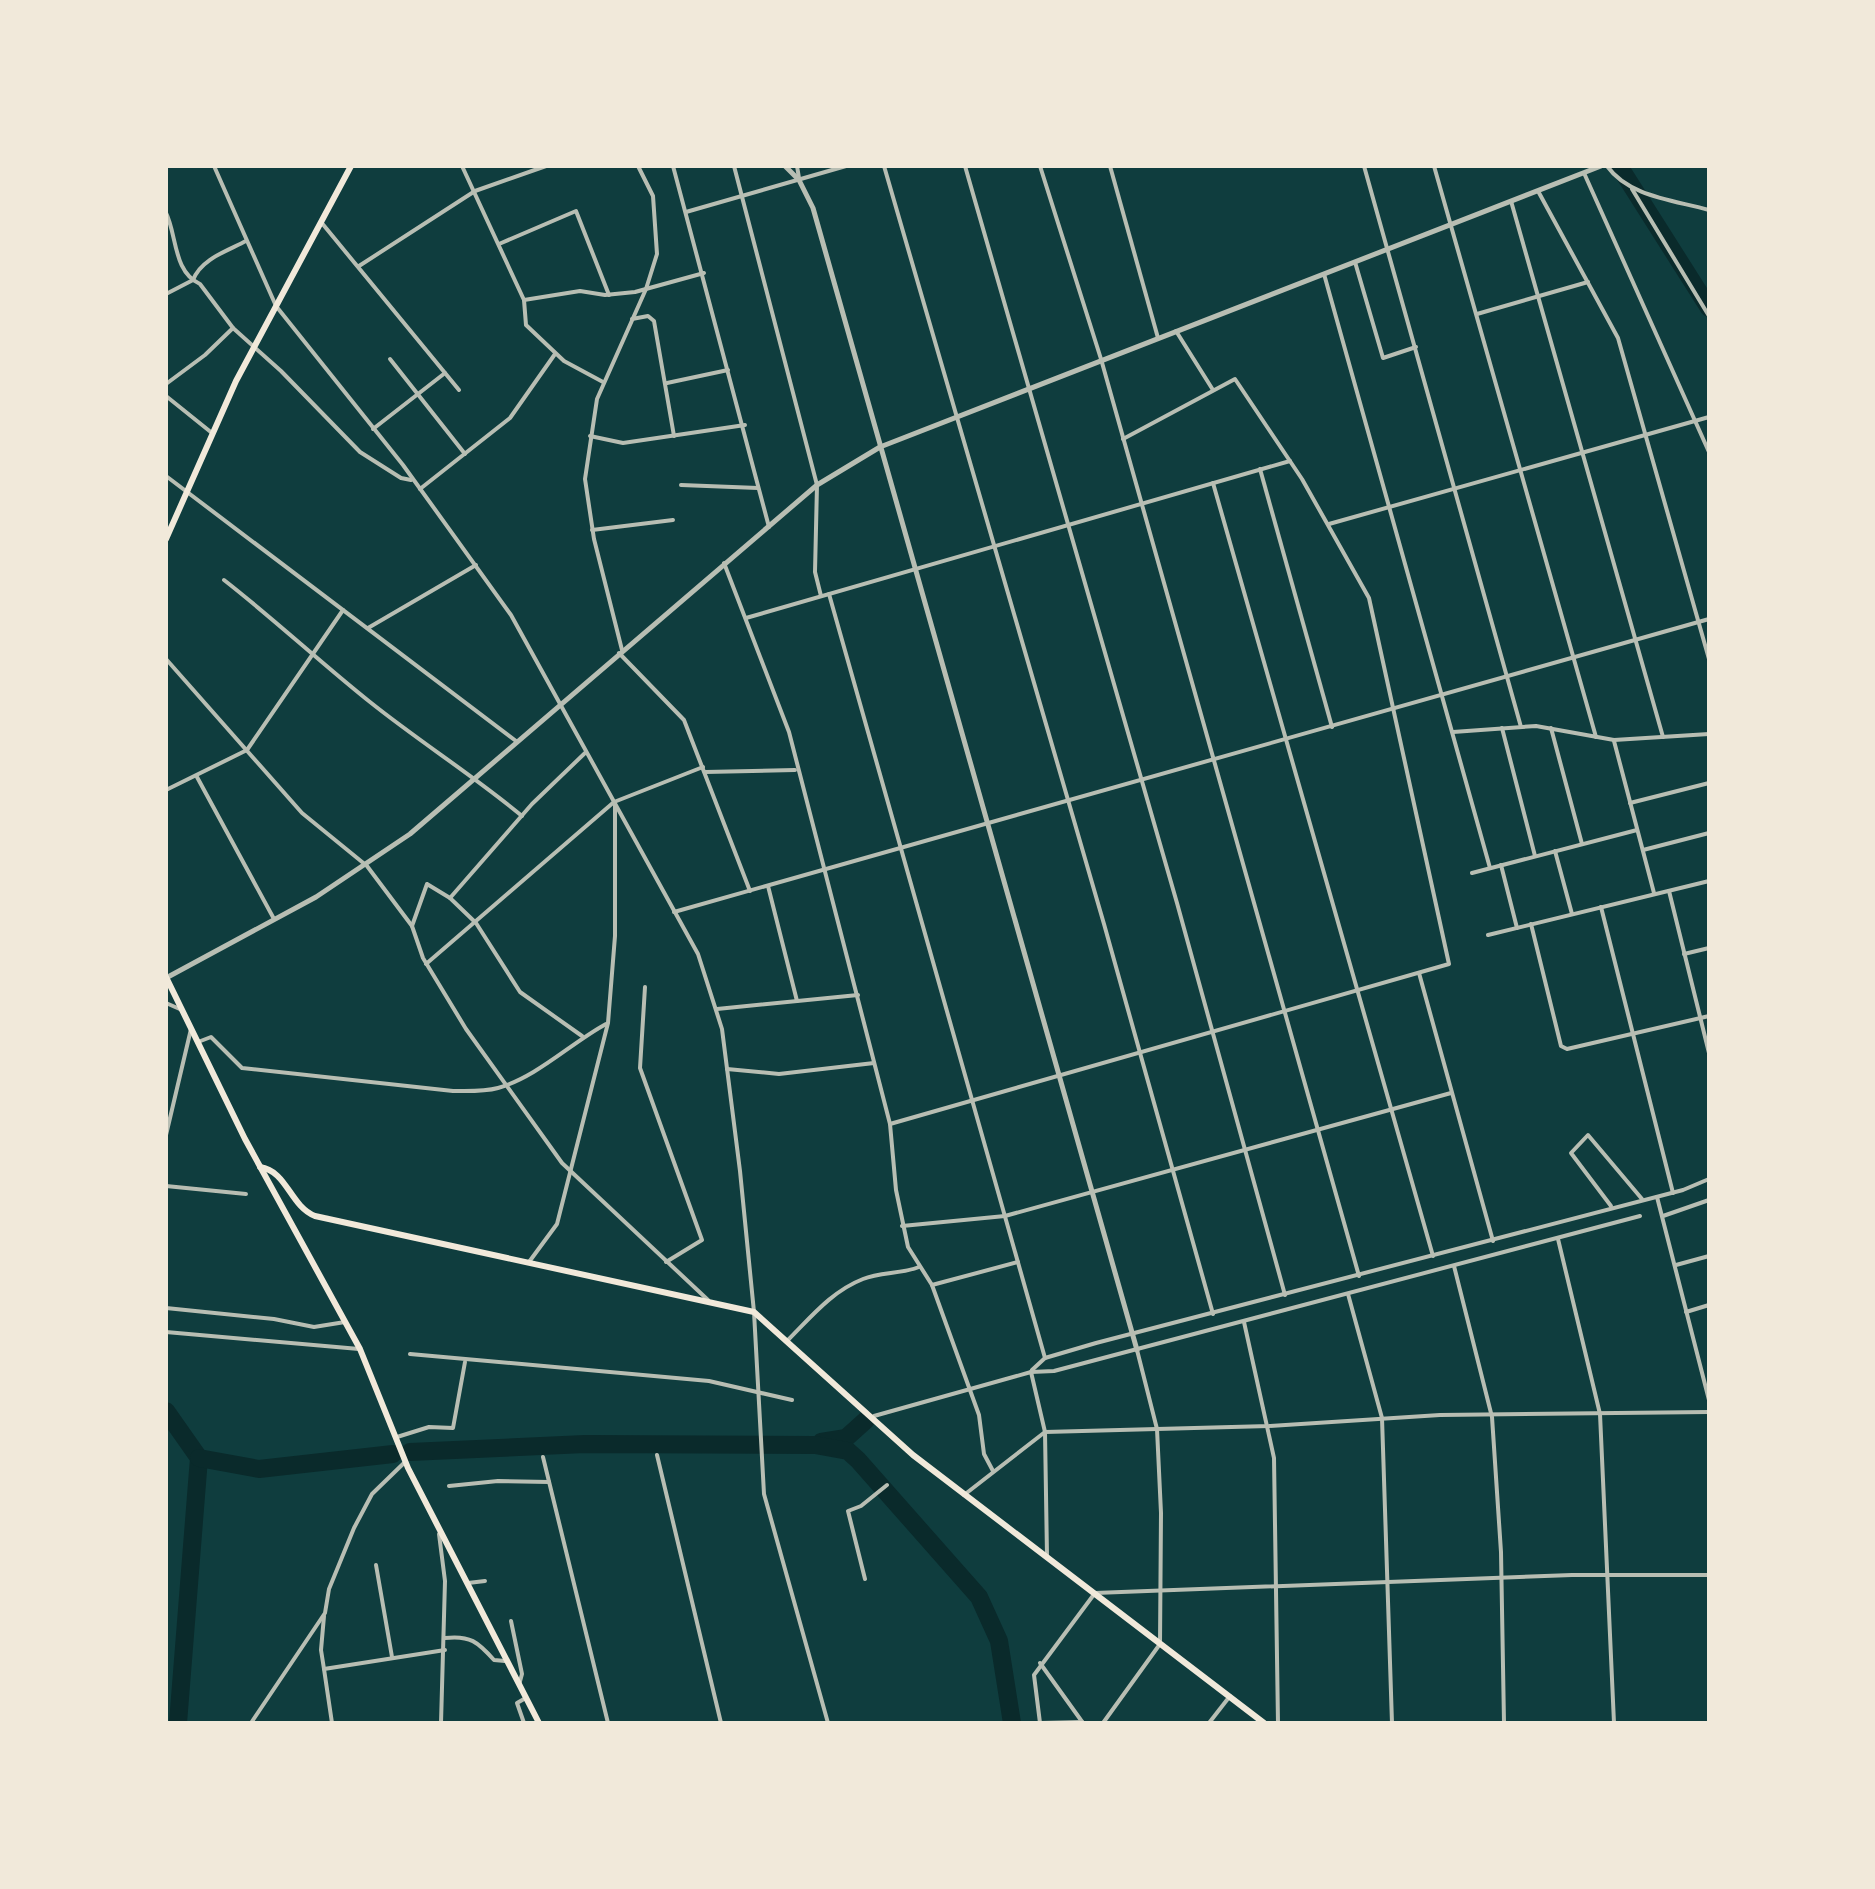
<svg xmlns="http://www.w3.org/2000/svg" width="1875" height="1889" viewBox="0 0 1875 1889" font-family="'Varela Round',sans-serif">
	<rect width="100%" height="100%" fill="#0f3d3e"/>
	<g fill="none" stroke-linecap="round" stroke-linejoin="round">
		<g stroke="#0a2a2b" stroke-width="18">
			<polyline points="1619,166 1709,308"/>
			<polyline points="166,1411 199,1458 178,1723"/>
			<polyline points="821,1442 846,1438 866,1420"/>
			<polyline points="410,1452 585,1444 815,1445 848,1451 858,1460 979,1597 999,1641 1012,1723"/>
			<polyline points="199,1458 259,1469 393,1454"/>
		</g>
		<g stroke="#b8beb3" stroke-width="4">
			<polyline points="214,166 276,306 403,465 511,615 698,954 722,1029 740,1171 754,1312 764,1494 828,1723"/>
			<polyline points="462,166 524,300 526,325 564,361 603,382"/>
			<polyline points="673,166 769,527"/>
			<polyline points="734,166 817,485 815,572 821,596"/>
			<polyline points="797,166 799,178"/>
			<polyline points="884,166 1104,924 1213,1314"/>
			<polyline points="965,166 1177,903 1285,1295"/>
			<polyline points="1040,166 1101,359 1359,1276"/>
			<polyline points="1110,166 1158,338"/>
			<polyline points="1364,166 1521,727"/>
			<polyline points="1434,166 1596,737"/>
			<path d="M1607,166C1629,197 1674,200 1709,210"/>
			<polyline points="1584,173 1709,452"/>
			<polyline points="1632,189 1709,316"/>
			<polyline points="1538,191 1618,338 1709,659"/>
			<polyline points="1511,201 1663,737"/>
			<polyline points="686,212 846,166"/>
			<path d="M166,213C177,235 173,272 200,284L233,328L281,371L360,452L401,478L411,480"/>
			<polyline points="321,222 459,390"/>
			<polyline points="499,244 576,211 609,295"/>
			<polyline points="1355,262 1383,358 1416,347"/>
			<polyline points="359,266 475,191 546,166"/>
			<polyline points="1324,274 1490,868"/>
			<path d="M166,294L193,280C201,259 227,251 246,241"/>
			<polyline points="524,300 580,291 605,295 635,292 704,273"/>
			<polyline points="1477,314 1588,282"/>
			<polyline points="632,319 648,316 654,321 674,436"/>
			<polyline points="1176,331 1213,390"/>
			<polyline points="390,359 465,454"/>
			<polyline points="667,383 728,370"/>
			<polyline points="166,384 205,355 233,328"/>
			<polyline points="166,396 212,433"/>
			<polyline points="373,429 445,373"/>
			<polyline points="590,436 623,443 745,425"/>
			<polyline points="1260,469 1332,727"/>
			<polyline points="166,476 516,741"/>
			<polyline points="1213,483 1433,1256"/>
			<polyline points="681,485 758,488"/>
			<polyline points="420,489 510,418 555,354"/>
			<polyline points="1329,524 1709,417"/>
			<polyline points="592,530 673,520"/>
			<polyline points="724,563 789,732 890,1124 896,1190 908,1247 932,1285 979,1415 984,1454 993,1471"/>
			<path d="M224,580C274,619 321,663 370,702C420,742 474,776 522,816"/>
			<polyline points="829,594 1045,1358"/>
			<polyline points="746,618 1290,461"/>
			<polyline points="368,628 476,565"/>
			<polyline points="622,650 594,539 585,479 597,399 646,289 657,254 653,196 638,166"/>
			<polyline points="619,653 684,720 750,891"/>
			<polyline points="166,659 302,813 367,866 412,926 423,958 466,1029 562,1163 708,1300"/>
			<polyline points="1502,728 1535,856"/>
			<polyline points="1551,728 1582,844"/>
			<polyline points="1453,732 1536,726 1614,740 1709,734"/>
			<polyline points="1614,741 1654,893"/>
			<polyline points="705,772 795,770"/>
			<polyline points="197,777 274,919"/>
			<polyline points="166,790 247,750 343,610"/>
			<polyline points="1630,803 1709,783"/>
			<polyline points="1643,850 1709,833"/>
			<polyline points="1555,851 1572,914"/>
			<polyline points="1501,865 1517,928"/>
			<polyline points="1472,873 1637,830"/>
			<polyline points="768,886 797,1001"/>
			<polyline points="1669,891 1709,1053"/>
			<polyline points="450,898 532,804 585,753"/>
			<polyline points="1601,907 1673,1193"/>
			<polyline points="674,912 1709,619"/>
			<polyline points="1531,924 1561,1046 1567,1049 1709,1016"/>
			<polyline points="412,926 427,884 450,898 476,923 520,992 582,1036"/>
			<polyline points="1488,935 1709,881"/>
			<polyline points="1684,954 1709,948"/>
			<polyline points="426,964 614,802 703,767"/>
			<polyline points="1419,973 1493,1241"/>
			<polyline points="645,987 640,1068 702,1240 666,1262"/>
			<polyline points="166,1003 182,1010"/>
			<polyline points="717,1009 858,995"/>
			<path d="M198,1042L211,1037L242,1068L453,1091C468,1091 483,1092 498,1088C537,1077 571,1043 606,1024"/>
			<polyline points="727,1069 779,1074 874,1063"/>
			<polyline points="890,1124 1449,964 1369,598 1302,479 1235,379 1123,439"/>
			<polyline points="166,1135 191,1029"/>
			<polyline points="166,1186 246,1194"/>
			<polyline points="1657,1197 1709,1400"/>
			<polyline points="1611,1206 1571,1153 1588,1135 1642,1199"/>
			<polyline points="1663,1216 1709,1200"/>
			<polyline points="902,1226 1005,1216 1451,1093"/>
			<polyline points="1558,1239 1600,1414 1614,1723"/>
			<polyline points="529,1262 557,1224 608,1023 615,936 615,805"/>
			<polyline points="1676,1265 1709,1256"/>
			<polyline points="1454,1266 1492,1417 1501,1552 1504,1723"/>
			<polyline points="932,1285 1018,1262"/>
			<polyline points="1348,1294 1382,1418 1392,1723"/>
			<polyline points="166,1308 274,1319 314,1327 345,1322"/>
			<polyline points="1686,1312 1709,1305"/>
			<polyline points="1244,1322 1274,1458 1278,1723"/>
			<polyline points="166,1332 359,1349"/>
			<path d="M788,1340C811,1317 832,1291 863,1279C880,1272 901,1274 919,1267"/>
			<polyline points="410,1354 709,1381 792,1400"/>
			<polyline points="1032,1370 1045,1358 1096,1343 1683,1190 1709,1179"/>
			<polyline points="1031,1372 1045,1432 1047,1556"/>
			<polyline points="874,1416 1031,1372 1054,1371 1640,1216"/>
			<polyline points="397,1437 429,1427 453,1428 465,1362"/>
			<polyline points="657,1455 721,1723"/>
			<polyline points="543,1457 608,1723"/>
			<polyline points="166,1473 166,1502"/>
			<polyline points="449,1486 498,1481 549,1482"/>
			<polyline points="964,1495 1045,1432 1269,1426 1440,1415 1709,1412"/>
			<polyline points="439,1534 445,1581 441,1723"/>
			<polyline points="376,1565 392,1657"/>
			<polyline points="865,1579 848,1511 861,1506 887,1485"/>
			<polyline points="468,1583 485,1581"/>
			<polyline points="511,1621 522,1674 519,1685"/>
			<path d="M445,1638C470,1635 478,1642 494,1660L505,1661"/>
			<polyline points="1040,1663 1083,1723"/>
			<polyline points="324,1669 321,1650 324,1616"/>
			<polyline points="251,1723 325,1613 329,1589 354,1528 372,1494 405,1462"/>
			<polyline points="332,1723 324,1669 445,1650"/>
			<polyline points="524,1723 517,1703 524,1699"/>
			<polyline points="1040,1723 1034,1675 1095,1593 1572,1575 1709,1575"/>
			<polyline points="1040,1723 1082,1722"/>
			<polyline points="1103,1723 1160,1644 1161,1513 1157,1429 1137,1350"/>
			<polyline points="1209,1723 1230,1696"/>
		</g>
		<g stroke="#b8beb3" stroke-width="5">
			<polyline points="785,166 799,180 813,208 1137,1350"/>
			<polyline points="166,978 316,897 410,834 817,485 880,447 1601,166"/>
		</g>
		<g stroke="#f1e9da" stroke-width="6">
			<polyline points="166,539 236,381 351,166"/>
			<polyline points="166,977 245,1139 360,1349 408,1468 539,1723"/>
			<path d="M260,1167C287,1171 290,1206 315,1216L754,1312L913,1455L1264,1723"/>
		</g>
	</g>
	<rect width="1875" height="1889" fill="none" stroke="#f1e9da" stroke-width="336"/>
</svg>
